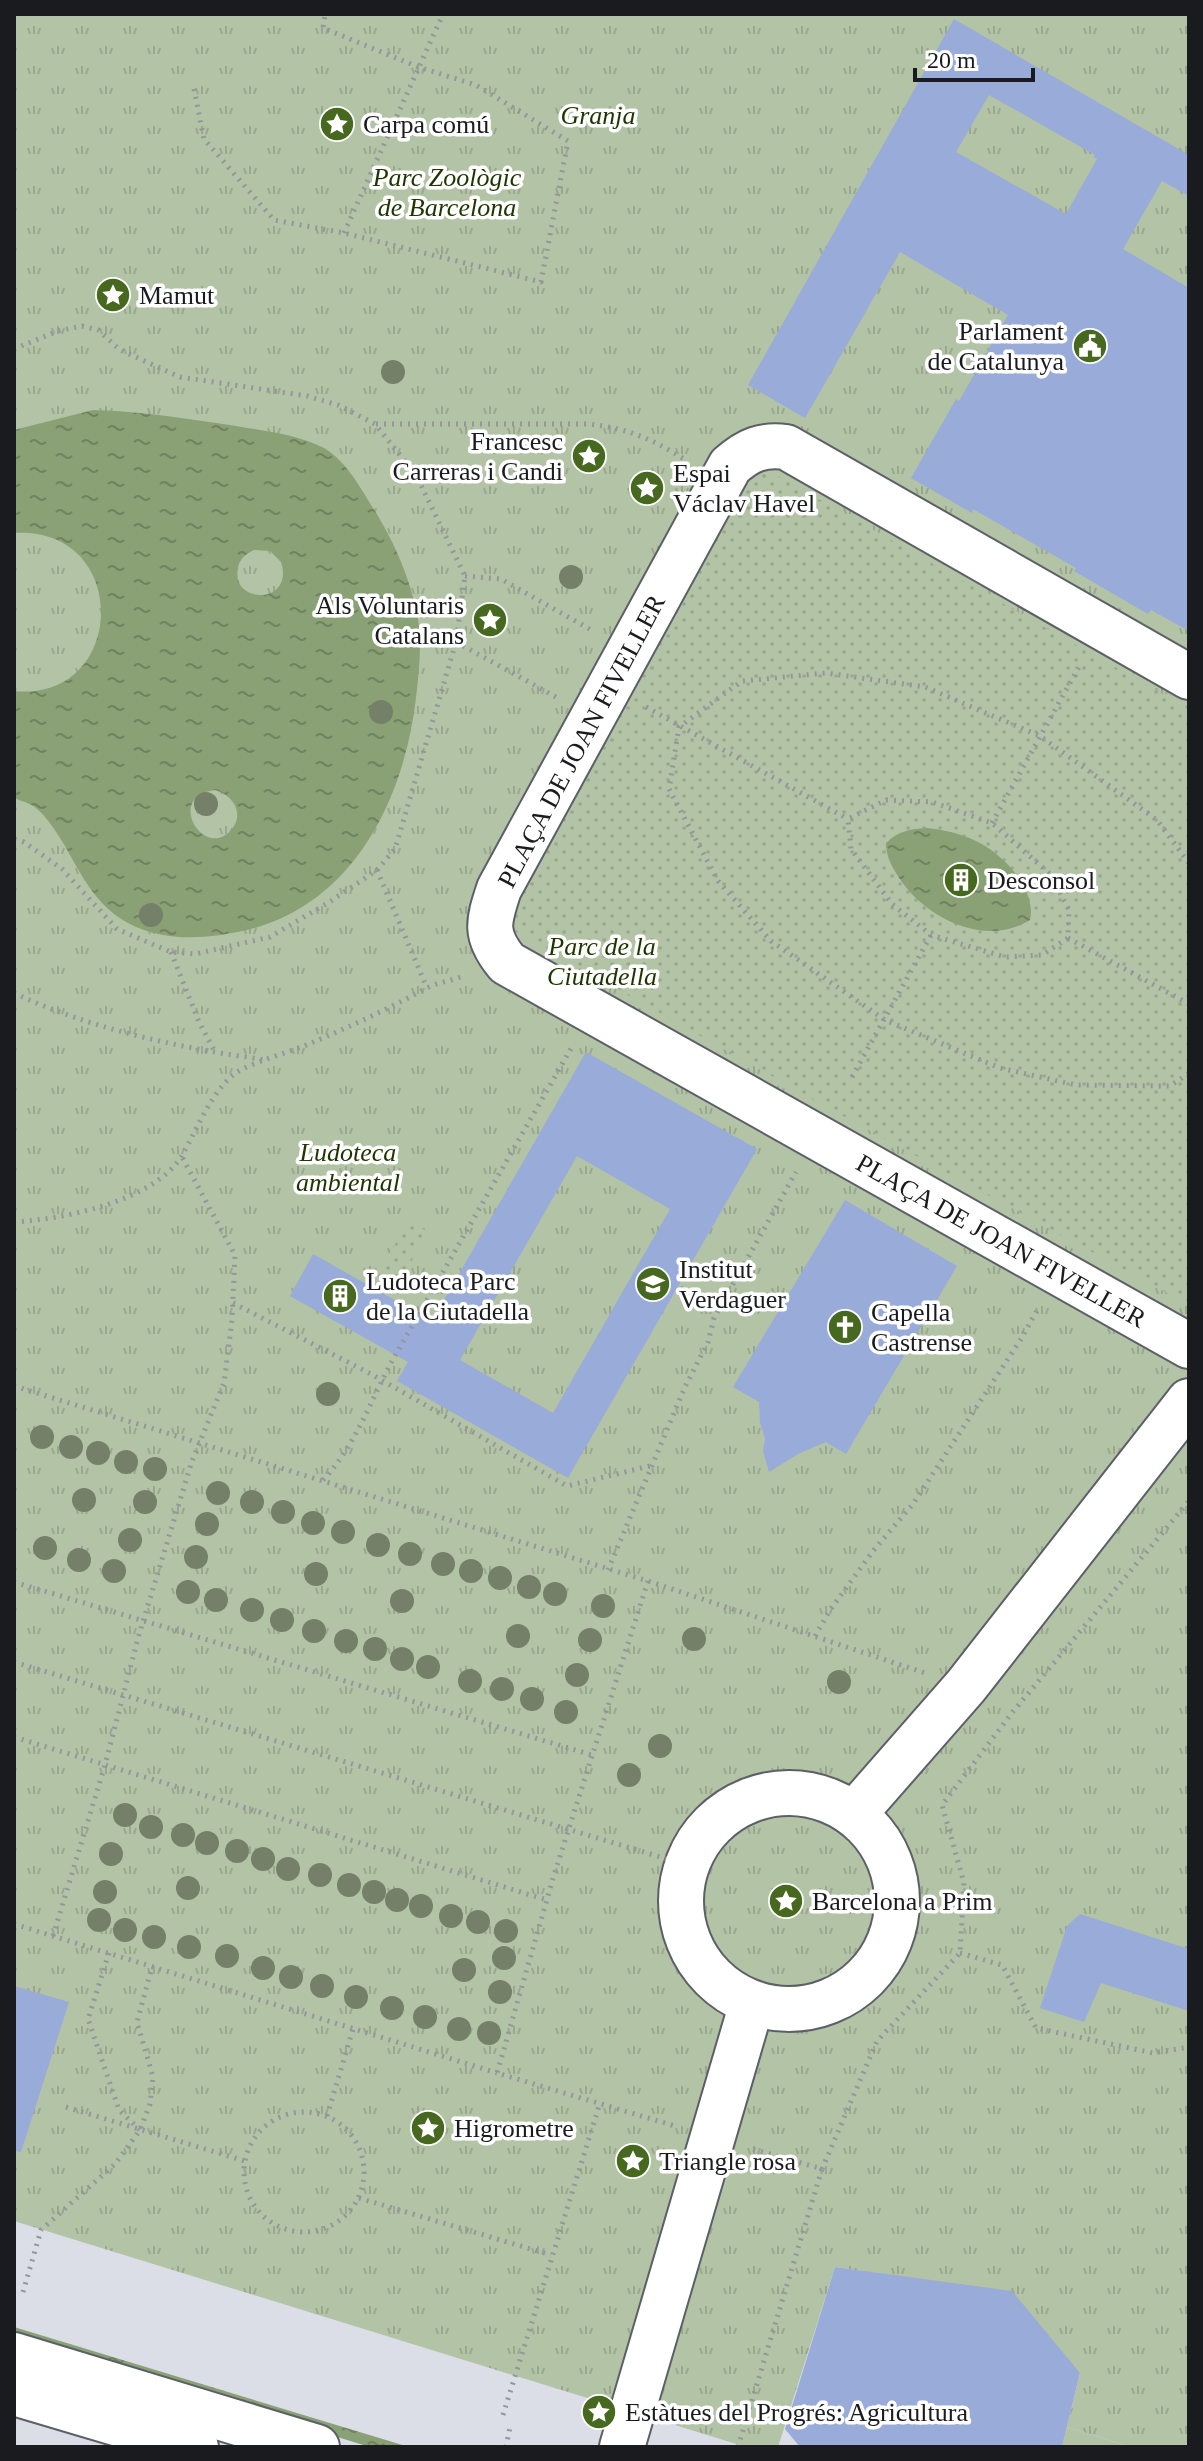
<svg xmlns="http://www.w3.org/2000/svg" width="1203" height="2461" viewBox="0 0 1203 2461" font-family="Georgia,serif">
	<defs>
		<pattern id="grass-tufts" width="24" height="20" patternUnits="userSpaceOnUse" patternTransform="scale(2)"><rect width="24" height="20" fill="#b3c3a6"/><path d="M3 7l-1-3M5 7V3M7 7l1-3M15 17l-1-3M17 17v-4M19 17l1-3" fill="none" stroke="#99a78e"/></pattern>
		<pattern id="garden-dots" width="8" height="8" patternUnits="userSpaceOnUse" patternTransform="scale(2)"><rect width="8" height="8" fill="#b3c3a6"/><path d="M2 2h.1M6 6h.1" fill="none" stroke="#99a78e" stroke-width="1.8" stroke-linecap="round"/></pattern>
		<pattern id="water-ripples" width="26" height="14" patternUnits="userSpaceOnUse" patternTransform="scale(2)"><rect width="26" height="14" fill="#89a174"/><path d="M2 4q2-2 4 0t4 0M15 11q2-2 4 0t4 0" fill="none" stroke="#6f825f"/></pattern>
	</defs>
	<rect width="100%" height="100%" fill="#dbdee7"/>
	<polygon fill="url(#grass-tufts)" points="14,14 1189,14 1189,2447 1131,2447 1067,2427 1080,2373 917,2279 835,2267 778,2447 746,2447 14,2221"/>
	<g fill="url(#garden-dots)">
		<polygon points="745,468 764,468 1189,709 1189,1305 832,1110 514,931 505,907"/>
		<polygon points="410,1221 429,1233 389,1297 369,1285"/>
	</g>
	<polygon fill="#b3c3a6" points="1067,2427 1131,2447 1062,2447"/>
	<g fill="url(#water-ripples)" fill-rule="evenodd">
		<path d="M93,410C141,411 189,419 236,426C265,431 297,434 324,448C346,461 360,487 373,508C394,541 411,580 418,619C422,645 419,672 416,698C404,799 354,904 247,930C221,936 190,940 163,935C108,924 90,892 65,846C57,833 48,818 36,808C30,803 21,801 14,798V691C127,703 133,526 14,533V430ZM254,550L270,551L281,562C295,605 230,605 238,568C239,559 246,554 254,550ZM215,790C232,795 245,812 232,829C206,862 163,797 215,790Z"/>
		<path d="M927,828C944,830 960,833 976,841C1002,853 1037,889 1030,920C983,949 921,916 896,873C890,863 886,854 886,843C898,831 910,829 927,828Z"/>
		<polygon points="14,2327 409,2447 370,2447 14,2338"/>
	</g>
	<g fill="#99abd9" fill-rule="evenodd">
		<path d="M954,19L1189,155V196L1162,181L1123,249L1189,288V631L1151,610L1148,614L1074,571L1076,568L973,509L972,513L911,478L956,399L959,401L1008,315L900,252L805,418L748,385ZM989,95L1095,155L1093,157L1097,159L1066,214L956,152Z"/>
		<path d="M586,1052L757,1149L568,1478L397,1381L408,1362L290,1296L313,1254L432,1321ZM577,1156L670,1209L553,1413L460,1360Z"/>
		<polygon points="845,1200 957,1266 846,1454 826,1442 798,1454 769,1472 763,1451 765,1439 760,1422 759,1402 733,1387"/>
		<polygon points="1080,1914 1189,1949 1189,2011 1101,1983 1084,2022 1040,2008 1067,1926"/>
		<polygon points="14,1986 69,2002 21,2152 14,2151"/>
		<polygon points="835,2267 1012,2291 1080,2373 1062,2447 800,2447 785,2429"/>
	</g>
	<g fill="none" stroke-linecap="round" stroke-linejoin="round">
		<g stroke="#5c5f67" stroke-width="48">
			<g id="street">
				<path id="s1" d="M1189,677L786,447C762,444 748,450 730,466L499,889C488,922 484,935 507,963L1189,1346"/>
				<circle cx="789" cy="1901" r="108"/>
				<polyline points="854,1814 966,1686 1189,1401"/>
				<polyline points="622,2447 752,2003"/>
			</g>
		</g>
		<g stroke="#5c5f67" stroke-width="48">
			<g id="secondary">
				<polyline points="14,2355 317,2447"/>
				<polyline points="14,2393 196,2447"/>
			</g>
		</g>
		<g stroke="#93969c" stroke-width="5" stroke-dasharray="2 6" stroke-linecap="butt">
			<polyline points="194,89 204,139 274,220 344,233 541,282 568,141 476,85 418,67 323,28 325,14"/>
			<polyline points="344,233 443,14"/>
			<polyline points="14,349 58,331 82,326 98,330 120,350 180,377 307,396 338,405 375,424 416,475 465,576 456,642 395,849 377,870 331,901 270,937 195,954 171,952 117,929 62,869 24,842 14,839"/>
			<path d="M376,424H589C631,429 651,439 686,460"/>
			<polyline points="465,576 501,579 593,631"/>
			<polyline points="14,605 15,605"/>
			<polyline points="456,642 556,697"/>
			<polyline points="646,707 848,819"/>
			<polygon points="886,800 932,802 992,823 1051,875 1069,910 1068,938 1042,955 1005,957 931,935 892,904 851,849 848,819"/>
			<polyline points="992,823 1081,663"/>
			<polyline points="1189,863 1157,820 1040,736 925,687 826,673 742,681 679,727 669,789 718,881 771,941 885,1020 1000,1068 1076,1085 1170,1086 1189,1073"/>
			<polyline points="377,870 427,988"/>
			<polyline points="1068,938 1189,1004"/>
			<polyline points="171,952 199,1022 214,1050"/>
			<path d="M14,993C90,1029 184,1049 267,1060"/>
			<polyline points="852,1077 931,935"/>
			<path d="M14,1222C65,1219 156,1201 183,1154C197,1129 212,1090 236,1073C250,1063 286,1053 304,1046C345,1029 386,1010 425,989C437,982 453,981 465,975"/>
			<polyline points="233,1303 371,1374 567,1486 654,1465"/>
			<polyline points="14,1386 648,1581 925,1673"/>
			<path d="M323,1480C357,1444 372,1396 396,1354C455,1251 514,1148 573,1045"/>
			<polyline points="608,1570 685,1387 708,1342 714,1318 796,1172"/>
			<polyline points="648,1581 554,1875 497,2073 675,2126"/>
			<polyline points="14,1582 592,1755"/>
			<polyline points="815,1636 830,1610 873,1551 913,1504 1021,1339 1039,1307"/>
			<polyline points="14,1662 687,1865"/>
			<polyline points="14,1737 547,1900"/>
			<polyline points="14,1924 497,2073"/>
			<polyline points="53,1936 105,1765 138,1638 192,1461 224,1383 232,1320 235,1255 182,1157"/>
			<polyline points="109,1953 88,2019 119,2110 140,2130"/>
			<polyline points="960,1953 1002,1965 1036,2028 1153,2053 1189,2047"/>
			<polyline points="66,2107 245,2161"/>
			<circle cx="304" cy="2172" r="60"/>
			<polyline points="327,2116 353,2029"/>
			<polyline points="822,2169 877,2041 960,1953 964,1883 942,1805 1011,1714 1189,1501"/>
			<polyline points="359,2198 551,2255"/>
			<polyline points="23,2292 41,2230 115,2164 140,2130 150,2104 153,2077 137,2022 152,1967"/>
			<polyline points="503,2415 600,2103"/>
			<polyline points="506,2447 510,2427"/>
			<polyline points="738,2447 822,2169 752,2149"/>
		</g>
		<use href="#street" stroke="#fff" stroke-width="44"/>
		<use href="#secondary" stroke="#fff" stroke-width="44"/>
	</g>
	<g fill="#748168">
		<circle cx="393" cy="372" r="12"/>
		<circle cx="571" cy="577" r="12"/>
		<circle cx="381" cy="712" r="12"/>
		<circle cx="206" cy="804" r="12"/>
		<circle cx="151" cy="915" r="12"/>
		<circle cx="328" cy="1394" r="12"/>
		<circle cx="42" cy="1437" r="12"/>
		<circle cx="71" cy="1447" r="12"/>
		<circle cx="98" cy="1453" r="12"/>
		<circle cx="126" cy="1462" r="12"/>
		<circle cx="155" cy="1469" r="12"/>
		<circle cx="218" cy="1493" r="12"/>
		<circle cx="84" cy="1500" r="12"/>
		<circle cx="145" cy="1502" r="12"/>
		<circle cx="252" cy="1502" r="12"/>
		<circle cx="283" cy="1512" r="12"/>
		<circle cx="313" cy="1523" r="12"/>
		<circle cx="207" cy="1524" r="12"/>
		<circle cx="343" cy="1532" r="12"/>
		<circle cx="130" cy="1540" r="12"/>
		<circle cx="378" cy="1545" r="12"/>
		<circle cx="45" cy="1548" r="12"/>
		<circle cx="410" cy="1554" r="12"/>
		<circle cx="196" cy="1557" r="12"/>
		<circle cx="79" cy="1560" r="12"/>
		<circle cx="443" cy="1564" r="12"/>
		<circle cx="114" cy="1571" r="12"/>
		<circle cx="471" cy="1571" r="12"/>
		<circle cx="316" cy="1574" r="12"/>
		<circle cx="500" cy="1578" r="12"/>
		<circle cx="529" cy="1587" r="12"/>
		<circle cx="188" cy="1592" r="12"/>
		<circle cx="555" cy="1594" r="12"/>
		<circle cx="216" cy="1600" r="12"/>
		<circle cx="402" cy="1601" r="12"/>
		<circle cx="603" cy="1606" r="12"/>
		<circle cx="252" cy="1610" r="12"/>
		<circle cx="282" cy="1620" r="12"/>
		<circle cx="314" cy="1631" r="12"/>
		<circle cx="518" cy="1636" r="12"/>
		<circle cx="694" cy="1639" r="12"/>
		<circle cx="590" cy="1640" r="12"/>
		<circle cx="346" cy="1641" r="12"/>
		<circle cx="375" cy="1649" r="12"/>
		<circle cx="402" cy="1659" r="12"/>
		<circle cx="428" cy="1667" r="12"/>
		<circle cx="577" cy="1675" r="12"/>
		<circle cx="470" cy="1681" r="12"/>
		<circle cx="839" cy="1682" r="12"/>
		<circle cx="502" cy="1689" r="12"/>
		<circle cx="532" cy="1699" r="12"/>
		<circle cx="566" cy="1712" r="12"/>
		<circle cx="660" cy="1746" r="12"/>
		<circle cx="629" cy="1775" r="12"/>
		<circle cx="125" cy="1815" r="12"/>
		<circle cx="151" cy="1827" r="12"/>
		<circle cx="183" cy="1835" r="12"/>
		<circle cx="207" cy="1843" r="12"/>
		<circle cx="237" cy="1851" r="12"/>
		<circle cx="111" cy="1854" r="12"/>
		<circle cx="263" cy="1859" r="12"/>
		<circle cx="288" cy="1869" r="12"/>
		<circle cx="320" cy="1875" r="12"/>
		<circle cx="349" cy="1885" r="12"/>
		<circle cx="188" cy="1888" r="12"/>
		<circle cx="105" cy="1892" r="12"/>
		<circle cx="374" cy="1892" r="12"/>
		<circle cx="397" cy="1900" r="12"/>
		<circle cx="421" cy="1906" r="12"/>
		<circle cx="451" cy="1916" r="12"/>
		<circle cx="99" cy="1920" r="12"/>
		<circle cx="478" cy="1922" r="12"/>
		<circle cx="125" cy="1930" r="12"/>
		<circle cx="506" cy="1931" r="12"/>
		<circle cx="154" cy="1937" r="12"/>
		<circle cx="189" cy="1947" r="12"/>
		<circle cx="227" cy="1956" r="12"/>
		<circle cx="504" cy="1958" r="12"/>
		<circle cx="263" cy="1968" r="12"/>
		<circle cx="464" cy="1970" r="12"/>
		<circle cx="291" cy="1977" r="12"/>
		<circle cx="322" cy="1986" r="12"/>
		<circle cx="500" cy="1992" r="12"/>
		<circle cx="356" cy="1997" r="12"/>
		<circle cx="392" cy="2008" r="12"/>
		<circle cx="425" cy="2017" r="12"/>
		<circle cx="459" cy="2029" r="12"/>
		<circle cx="489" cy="2033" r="12"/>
	</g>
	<defs>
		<g id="sight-disc" transform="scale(1.8)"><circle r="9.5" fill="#46681f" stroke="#fff"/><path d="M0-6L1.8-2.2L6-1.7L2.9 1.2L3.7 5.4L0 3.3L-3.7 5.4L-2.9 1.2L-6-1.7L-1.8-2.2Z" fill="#fff"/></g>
		<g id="civic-disc" transform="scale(1.8)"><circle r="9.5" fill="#46681f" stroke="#fff"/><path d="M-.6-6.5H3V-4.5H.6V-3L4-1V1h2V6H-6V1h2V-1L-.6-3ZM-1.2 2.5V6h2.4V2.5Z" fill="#fff"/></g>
		<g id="building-disc" transform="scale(1.8)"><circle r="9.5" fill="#46681f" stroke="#fff"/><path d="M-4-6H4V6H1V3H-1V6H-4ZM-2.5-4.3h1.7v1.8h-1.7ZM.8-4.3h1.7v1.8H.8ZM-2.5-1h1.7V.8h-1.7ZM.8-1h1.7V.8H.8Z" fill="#fff"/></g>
		<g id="school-disc" transform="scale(1.8)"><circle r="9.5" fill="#46681f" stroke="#fff"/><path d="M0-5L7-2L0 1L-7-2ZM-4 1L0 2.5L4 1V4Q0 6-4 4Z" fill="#fff"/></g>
		<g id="church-disc" transform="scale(1.8)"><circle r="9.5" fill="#46681f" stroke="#fff"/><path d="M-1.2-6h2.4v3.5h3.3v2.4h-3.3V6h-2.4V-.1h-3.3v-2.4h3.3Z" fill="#fff"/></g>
	</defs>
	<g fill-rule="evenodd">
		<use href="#sight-disc" x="337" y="124"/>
		<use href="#sight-disc" x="113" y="295"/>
		<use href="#civic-disc" x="1090" y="346"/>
		<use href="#sight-disc" x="589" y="456"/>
		<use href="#sight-disc" x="647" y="488"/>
		<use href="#sight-disc" x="490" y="620"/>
		<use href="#building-disc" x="961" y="880"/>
		<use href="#school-disc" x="653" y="1284"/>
		<use href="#building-disc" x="340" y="1296"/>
		<use href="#church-disc" x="845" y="1327"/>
		<use href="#sight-disc" x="786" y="1901"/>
		<use href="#sight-disc" x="428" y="2128"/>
		<use href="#sight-disc" x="633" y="2161"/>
		<use href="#sight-disc" x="599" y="2412"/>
	</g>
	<g text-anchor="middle" stroke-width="7" stroke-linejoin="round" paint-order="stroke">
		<g font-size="26" font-style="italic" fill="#1f3501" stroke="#fff">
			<text x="598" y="124">Granja</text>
			<text x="447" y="186">Parc Zoològic<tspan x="447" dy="30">de Barcelona</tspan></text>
			<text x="602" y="955">Parc de la<tspan x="602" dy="30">Ciutadella</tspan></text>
			<text x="348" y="1161">Ludoteca<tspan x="348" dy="30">ambiental</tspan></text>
		</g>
		<g font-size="26" fill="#1a1b1e" stroke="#fff" text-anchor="start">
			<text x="363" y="133">Carpa comú</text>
			<text x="139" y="304">Mamut</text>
			<text x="1064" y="340" text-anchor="end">Parlament<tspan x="1064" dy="30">de Catalunya</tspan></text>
			<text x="563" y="450" text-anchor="end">Francesc<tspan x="563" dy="30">Carreras i Candi</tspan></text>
			<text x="673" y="482">Espai<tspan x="673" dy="30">Václav Havel</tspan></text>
			<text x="464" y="614" text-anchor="end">Als Voluntaris<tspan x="464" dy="30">Catalans</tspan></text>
			<text x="987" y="889">Desconsol</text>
			<text x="679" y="1278">Institut<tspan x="679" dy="30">Verdaguer</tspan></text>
			<text x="366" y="1290">Ludoteca Parc<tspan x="366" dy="30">de la Ciutadella</tspan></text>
			<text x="871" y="1321">Capella<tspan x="871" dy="30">Castrense</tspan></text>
			<text x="812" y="1910">Barcelona a Prim</text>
			<text x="454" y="2137">Higrometre</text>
			<text x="659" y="2170">Triangle rosa</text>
			<text x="625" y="2421">Estàtues del Progrés: Agricultura</text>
		</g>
		<g font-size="26" fill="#1a1b1e" stroke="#fff">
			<text transform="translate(581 741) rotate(-62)" y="9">PLAÇA DE JOAN FIVELLER</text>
			<text dy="9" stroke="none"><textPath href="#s1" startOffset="1654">PLAÇA DE JOAN FIVELLER</textPath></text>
		</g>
	</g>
	<rect width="1203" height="2461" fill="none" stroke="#1a1b1e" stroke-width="32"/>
	<path d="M915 68v12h118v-12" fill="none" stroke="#1a1b1e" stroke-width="4"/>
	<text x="927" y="68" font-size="24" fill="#1a1b1e" stroke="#ffffff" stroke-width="6" paint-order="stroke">20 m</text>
</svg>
